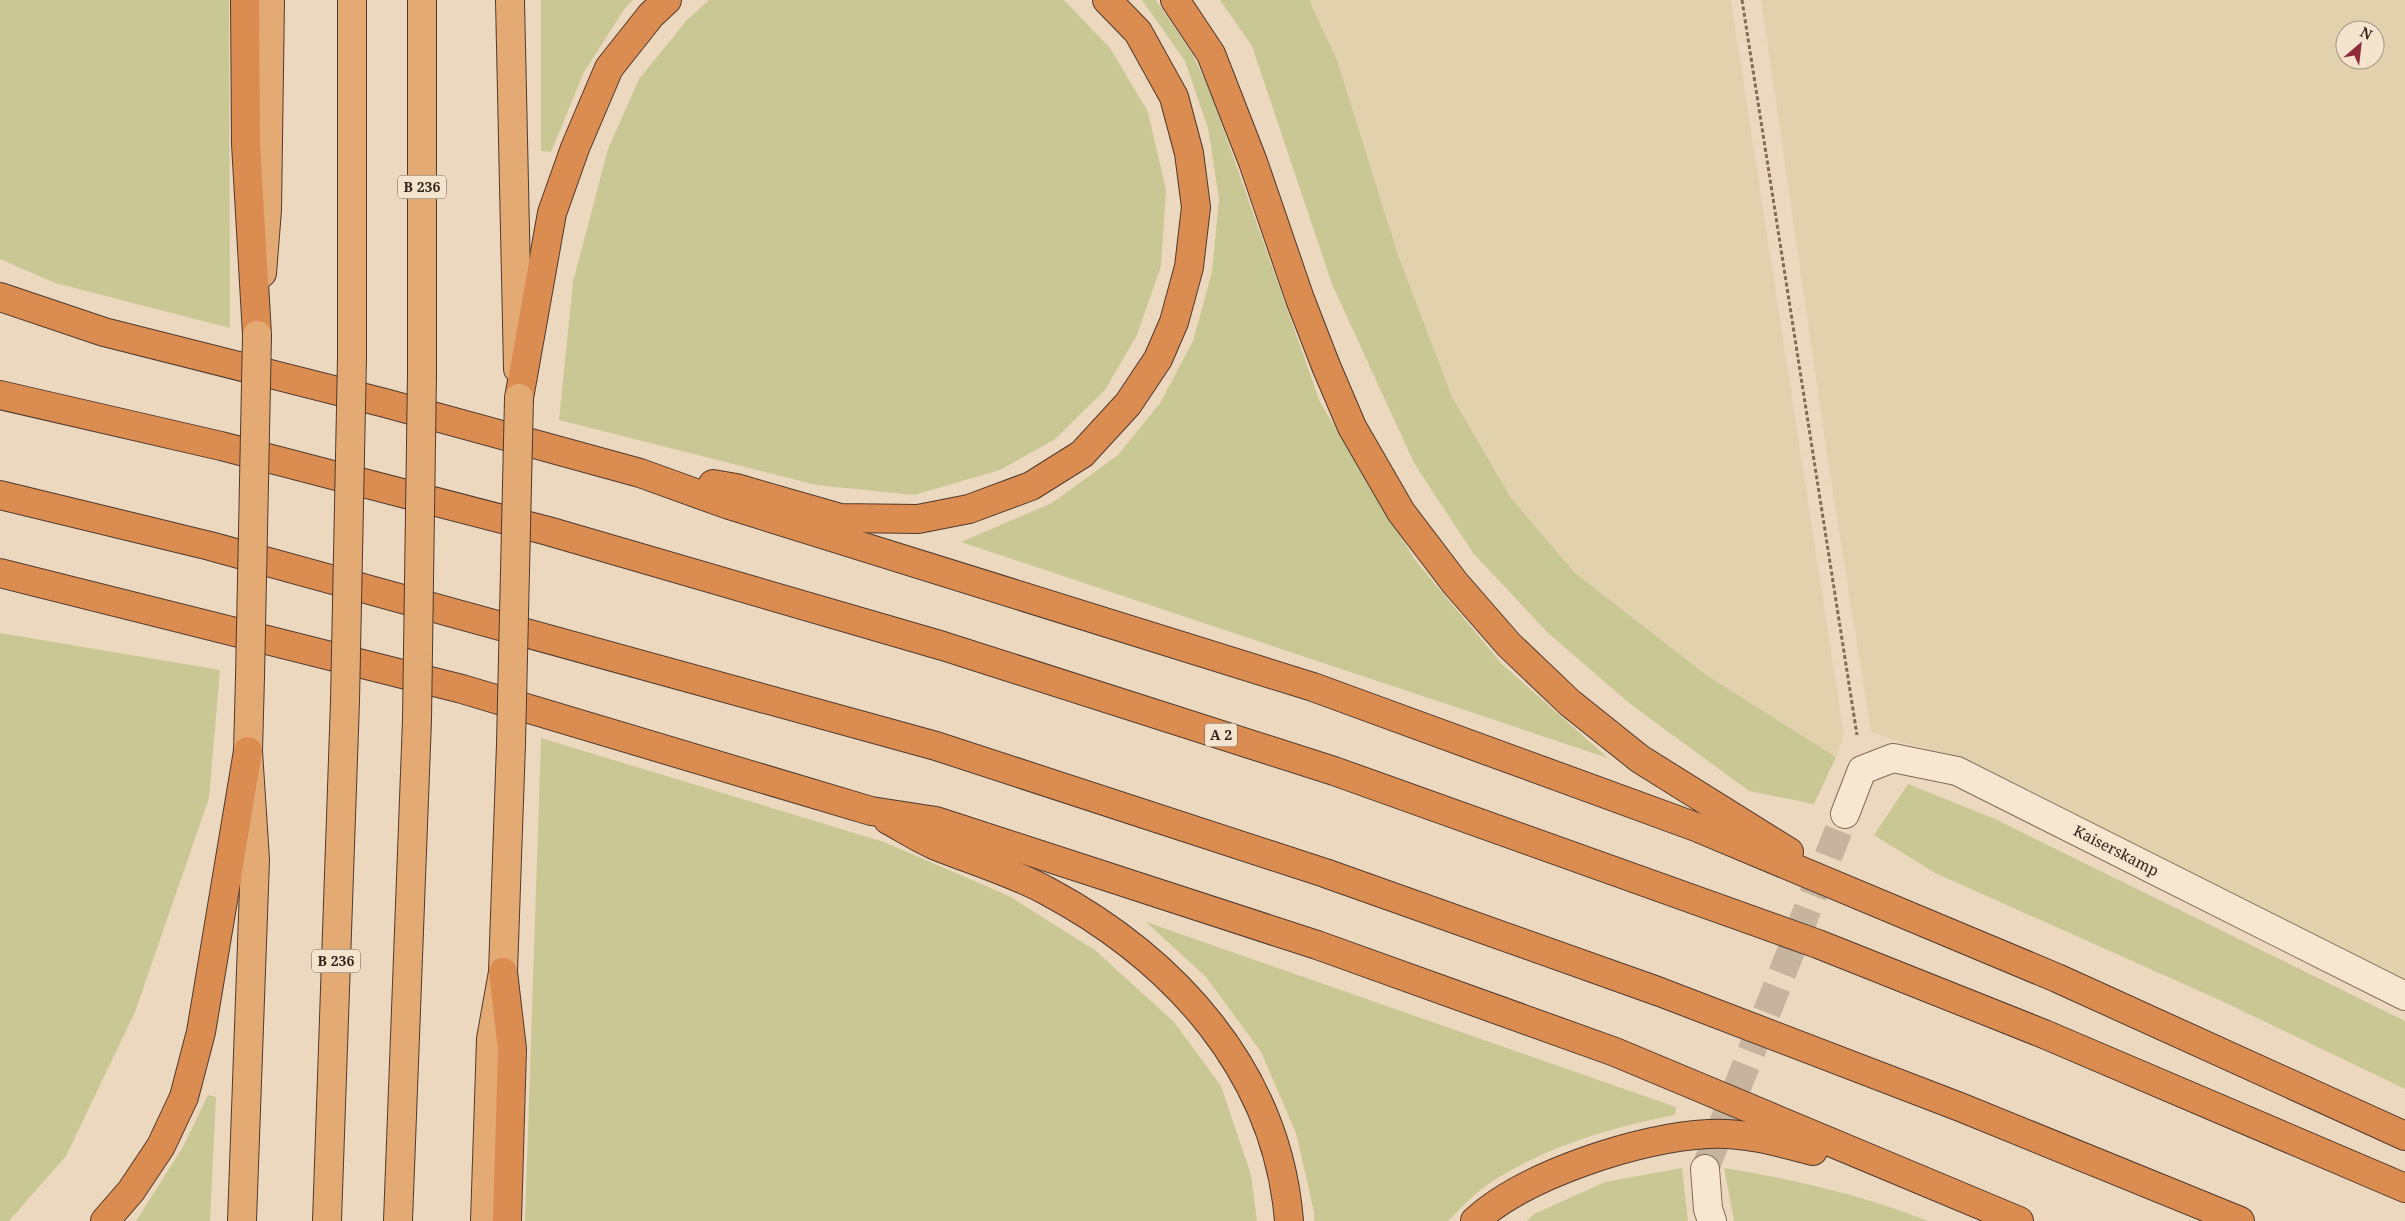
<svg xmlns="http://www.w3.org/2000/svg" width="2405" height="1221" viewBox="0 0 2405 1221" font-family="'Noto Serif',serif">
	<rect width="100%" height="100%" fill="#ecd8bf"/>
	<g fill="#e1d2ad" fill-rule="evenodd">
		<polygon points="1309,0 1731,0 1844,735 1836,757 1709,677 1575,573 1511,498 1452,398 1398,255 1337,60"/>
		<path d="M1761,0H2405V986L1959,756L1900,742L1871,732L1831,481ZM2345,30H2375V60H2345Z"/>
	</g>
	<g fill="#c9c894">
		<polygon points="0,0 229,0 230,328 55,283 0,259"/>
		<polygon points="541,0 633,0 625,8 584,72 551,152 541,151"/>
		<polygon points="709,0 1064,0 1110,48 1148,112 1166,190 1161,266 1137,335 1105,390 1054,440 1000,470 914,495 816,485 559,420 573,282 608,149 639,79 687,20"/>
		<polygon points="1142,0 1156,0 1193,55 1211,94 1320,402 1415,560 1503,665 1608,758 961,542 1052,503 1118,455 1160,403 1193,341 1212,272 1219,199 1208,128 1185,61"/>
		<polygon points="1220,0 1309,0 1337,60 1398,255 1452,397 1511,498 1575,573 1709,677 1836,757 1814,804 1749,791 1629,703 1547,632 1473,553 1414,463 1332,284 1252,46"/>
		<polygon points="0,633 220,670 209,798 135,1012 66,1156 9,1221 0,1221"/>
		<polygon points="541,738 884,842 1009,896 1096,951 1174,1022 1221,1086 1251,1175 1257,1221 525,1221"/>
		<polygon points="1908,784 1995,819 2405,1021 2405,1089 2224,1002 1935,873 1874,835"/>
		<path d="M1146,922L1676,1107L1675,1115C1608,1128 1544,1147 1487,1185C1473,1195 1460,1209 1448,1221H1314V1212L1296,1133L1261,1052L1206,977Z"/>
		<polygon points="208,1095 216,1097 210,1221 136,1221 183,1147"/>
		<polygon points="1682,1168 1688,1221 1527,1221 1534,1214 1605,1182"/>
		<path d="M1724,1168C1793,1179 1862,1195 1928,1221H1734Z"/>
	</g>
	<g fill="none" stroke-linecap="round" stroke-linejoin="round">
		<polyline stroke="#c7b49e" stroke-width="28" stroke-dasharray="28 14" stroke-linecap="butt" points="1705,1169 1845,814"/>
		<g stroke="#846958" stroke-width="30">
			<g id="minor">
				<polyline points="1845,814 1862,770 1893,758 1957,771 2405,996"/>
				<polyline points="1705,1169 1708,1209 1712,1221"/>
			</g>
		</g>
		<g stroke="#51392d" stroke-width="30">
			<g id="trunk">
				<polyline points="422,0 422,374"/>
				<polyline points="510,0 518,369"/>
				<polyline points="262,273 267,210 270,0"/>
				<polyline points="352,358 352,0"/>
				<polyline points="242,1221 255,860 248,751 250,677"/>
				<polyline points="327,1221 345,701"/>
				<polyline points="398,1221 417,720"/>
				<polyline points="485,1221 491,1039 503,972 511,744"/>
			</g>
		</g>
		<g stroke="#51392d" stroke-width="30">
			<g id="motorway">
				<polyline points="245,0 246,144 257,335"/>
				<polyline points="1175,0 1211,54 1253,162 1300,299 1326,366 1352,427 1401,512 1455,583 1509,645 1570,703 1640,759 1789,852"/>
				<polyline points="0,297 104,332 385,403 640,473 729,505 1313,687 1696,827 2057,978 2405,1136"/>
				<polyline points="0,395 221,446 548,531 943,646 1334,771 1818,944 2044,1034 2405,1188"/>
				<polyline points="519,398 552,213 575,148 609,68 651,15 667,0"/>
				<polyline points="713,484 736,488 840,518 918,519 969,509 1031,486 1082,454 1128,404 1158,359 1174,322 1189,267 1196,207 1189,153 1174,97 1138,32 1107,0"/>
				<polyline points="0,495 210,546 936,746 1325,873 1660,992 1960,1107 2240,1221"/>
				<polyline points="0,573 462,689 871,811 936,821 1317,945 1615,1052 2019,1221"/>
				<path d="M888,820C903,828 918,838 934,845C971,860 1012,872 1047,891C1174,959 1277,1071 1289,1221"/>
				<polyline points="503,972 512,1049 507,1221"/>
				<polyline points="105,1221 131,1191 161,1146 184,1097 201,1032 248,751"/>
				<path d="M1475,1221C1524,1175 1641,1137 1708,1134C1744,1132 1779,1142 1813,1151"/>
			</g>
		</g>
		<polyline stroke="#846958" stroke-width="3" stroke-dasharray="4 2.5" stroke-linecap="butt" points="1742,0 1857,735"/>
		<use href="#minor" stroke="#f7e7d1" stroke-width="28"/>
		<use href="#trunk" stroke="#e4aa74" stroke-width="28"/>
		<use href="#motorway" stroke="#da8c51" stroke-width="28"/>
		<g stroke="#51392d" stroke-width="30" stroke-linecap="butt">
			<g id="trunk-bridge">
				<polyline points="250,677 257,335"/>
				<polyline points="345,701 352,358"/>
				<polyline points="417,720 422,374"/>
				<polyline points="511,744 519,398"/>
			</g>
		</g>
		<use href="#trunk-bridge" stroke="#e4aa74" stroke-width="28"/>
	</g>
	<g text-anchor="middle" stroke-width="4.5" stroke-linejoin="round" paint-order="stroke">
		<g fill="#f4e4ce" stroke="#6e5e51" stroke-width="1">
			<rect x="398" y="175.5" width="48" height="23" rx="4"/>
			<rect x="1205" y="723.5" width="32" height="23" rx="4"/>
			<rect x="312" y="949.5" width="48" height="23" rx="4"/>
		</g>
		<g font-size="14" font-weight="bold" fill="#34241c">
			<text x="422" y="192">B 236</text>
			<text x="1221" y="740">A 2</text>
			<text x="336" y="966">B 236</text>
		</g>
		<g font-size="15" fill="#34241c" stroke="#f4e4ce">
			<text transform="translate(2116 851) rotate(27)" y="5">Kaiserskamp</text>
		</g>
	</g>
	<g transform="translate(2360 45) rotate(28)"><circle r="24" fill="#f4e4ce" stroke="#a79787"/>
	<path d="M0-4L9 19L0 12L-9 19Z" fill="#902a39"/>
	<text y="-8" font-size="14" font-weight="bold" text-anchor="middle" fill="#34241c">N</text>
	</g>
</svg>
